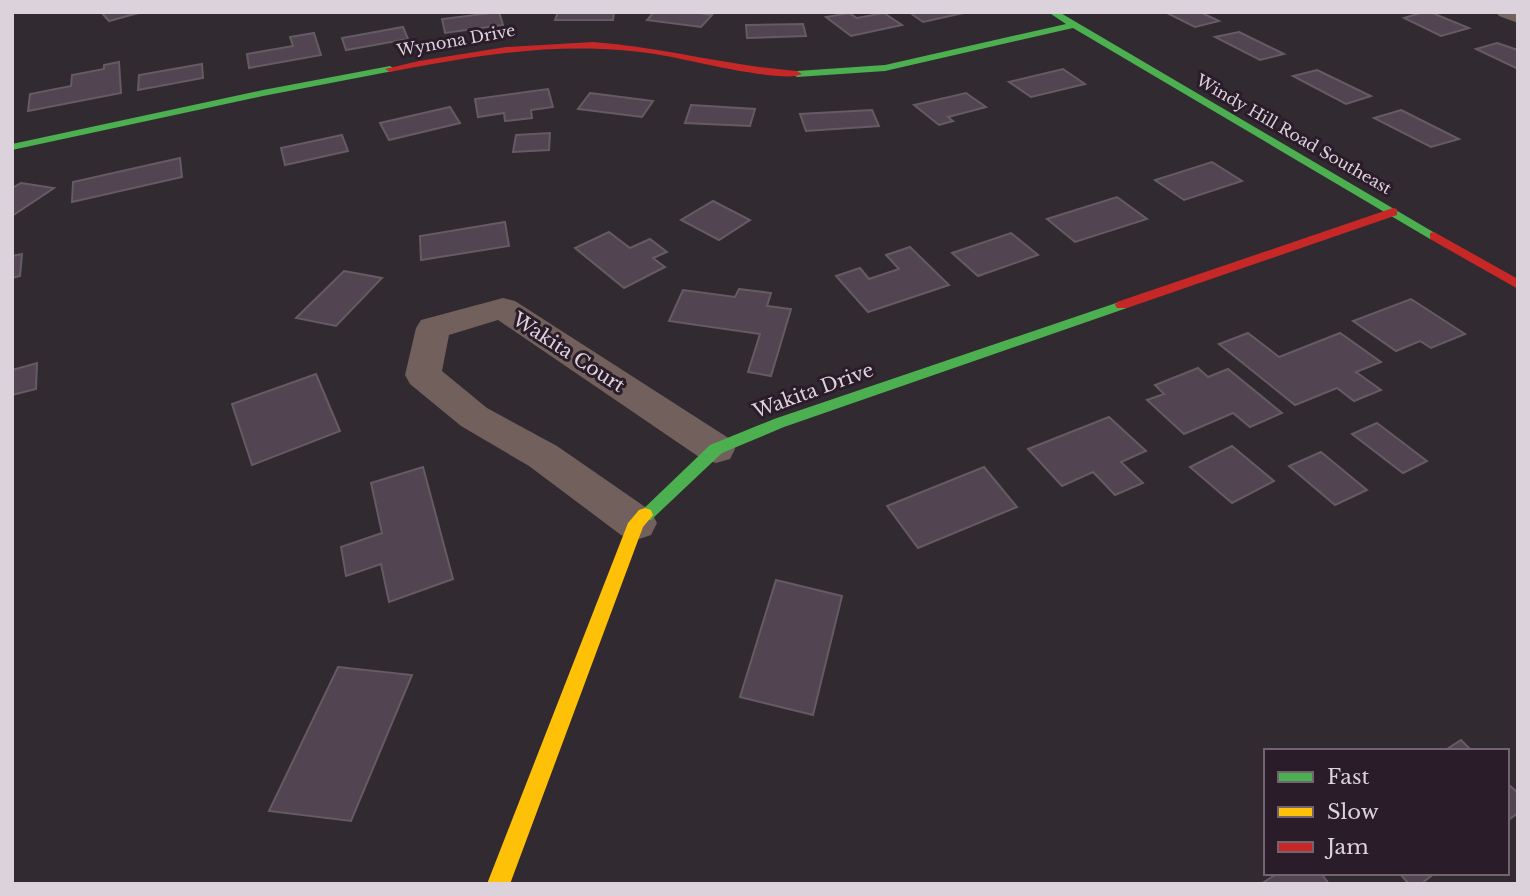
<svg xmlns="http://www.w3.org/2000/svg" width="1530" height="896" viewBox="0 0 1530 896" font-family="'Libre Baskerville',serif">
	<rect width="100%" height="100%" fill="#322a31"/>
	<g fill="#524451" stroke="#645c62" stroke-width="2">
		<polygon points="101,12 142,12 109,21"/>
		<polygon points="499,12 503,25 445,33 442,19"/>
		<polygon points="558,12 614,12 613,20 555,20"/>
		<polygon points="654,12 693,12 712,15 701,27 647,20"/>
		<polygon points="909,12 968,12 923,22"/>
		<polygon points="1165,12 1200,12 1219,21 1195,27"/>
		<polygon points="1424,12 1430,12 1469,28 1441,36 1404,18"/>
		<polygon points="849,13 857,18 884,13 902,25 851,36 826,17"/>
		<polygon points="803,24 806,36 747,38 746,25"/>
		<polygon points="403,27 408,39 346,50 342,38"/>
		<polygon points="1239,32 1284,54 1260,60 1215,37"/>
		<polygon points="314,33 321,55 249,68 247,54 293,46 290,37"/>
		<polygon points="1497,43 1518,50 1518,69 1476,49"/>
		<polygon points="119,62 121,93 28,111 30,94 71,86 72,75 104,69 104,65"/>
		<polygon points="202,64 203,78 138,90 139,75"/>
		<polygon points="1063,69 1085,84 1031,97 1009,82"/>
		<polygon points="1317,70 1371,96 1346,104 1293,76"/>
		<polygon points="548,89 553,107 531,110 532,118 505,121 504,113 478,117 475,99"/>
		<polygon points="590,93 653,101 642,117 578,109"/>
		<polygon points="966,93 986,107 948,117 953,121 939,125 914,105"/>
		<polygon points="691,105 755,109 750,126 685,123"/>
		<polygon points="450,107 460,123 389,140 380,123"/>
		<polygon points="872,110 879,126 806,131 800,114"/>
		<polygon points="1401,110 1459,139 1431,147 1374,118"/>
		<polygon points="550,133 549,150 513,152 516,135"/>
		<polygon points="342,135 348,151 285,165 281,148"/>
		<polygon points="180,158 182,177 72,202 73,182"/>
		<polygon points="1212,162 1242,181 1184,200 1155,180"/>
		<polygon points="21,183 54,188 12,216 12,188"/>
		<polygon points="1117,197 1147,219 1075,242 1047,219"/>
		<polygon points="713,201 750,220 719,240 681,220"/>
		<polygon points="505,222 509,246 421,260 420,236"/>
		<polygon points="609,232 630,248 650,239 667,252 653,258 665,267 624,288 575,248"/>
		<polygon points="1011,233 1038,255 978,276 952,253"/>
		<polygon points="910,247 949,285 868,312 836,276 860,268 869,279 899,269 886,255"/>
		<polygon points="22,254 20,276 12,278 12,256"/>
		<polygon points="344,271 382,278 336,326 296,318"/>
		<polygon points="739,289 771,293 767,306 791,309 771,376 748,372 760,334 669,321 683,290 735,297"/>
		<polygon points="1411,299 1465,334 1431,348 1420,341 1396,351 1353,321"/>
		<polygon points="1248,333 1279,357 1340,333 1381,362 1356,372 1381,390 1354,401 1337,388 1295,405 1219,344"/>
		<polygon points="37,363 36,389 12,395 12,370"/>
		<polygon points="1198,368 1208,377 1228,369 1282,413 1250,427 1233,413 1184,434 1147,400 1164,394 1155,385"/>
		<polygon points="316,374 340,431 252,465 232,404"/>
		<polygon points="1109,417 1146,451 1121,462 1143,483 1115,495 1093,472 1062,486 1028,449"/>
		<polygon points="1377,423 1427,461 1403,473 1352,434"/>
		<polygon points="1232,446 1274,481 1232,503 1190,467"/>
		<polygon points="1321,452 1367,490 1335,505 1289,466"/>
		<polygon points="423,467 453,579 389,602 381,564 346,576 341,547 382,533 371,483"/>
		<polygon points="984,467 1017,507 918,548 887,506"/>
		<polygon points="776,580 842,596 813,715 740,697"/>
		<polygon points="338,667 412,675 351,821 269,811"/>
		<polygon points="1461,740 1472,751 1444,751"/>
		<polygon points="1507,783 1518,793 1518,813 1507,821"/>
		<polygon points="1278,873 1321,873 1329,884 1261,884"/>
		<polygon points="1399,873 1435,873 1421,884 1409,884"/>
	</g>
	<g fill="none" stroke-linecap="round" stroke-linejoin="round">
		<g fill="#71605c" fill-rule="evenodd">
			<polygon points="1496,12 1518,12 1518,23 1499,16"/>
			<polygon points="503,298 515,301 730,439 735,449 730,459 716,463 702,459 498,320 449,335 442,371 487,408 557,446 651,511 657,523 651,535 636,540 621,535 529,466 461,426 410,384 405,375 416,328 421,320"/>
		</g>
		<g fill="#4caf50" fill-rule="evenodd">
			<polygon points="1048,12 1059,12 1440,236 1438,239 1430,239 1073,28 885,71 797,77 792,74 797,71 885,65 1066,24"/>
			<polygon points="390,66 395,69 393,71 263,96 12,150 12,144 263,90"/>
			<polygon points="1122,301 1127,302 1127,308 784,427 722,453 651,520 639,520 637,515 710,445 774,419"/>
		</g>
		<polygon fill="#ffc107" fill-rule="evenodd" points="645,508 651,510 653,515 643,527 510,884 487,884 628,523 639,510"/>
		<g fill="#c62828" fill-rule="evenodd">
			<path d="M593,42C662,47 728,66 797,71L802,74C786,84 689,60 666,56C572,39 482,54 390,72L385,69L419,61L506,47Z"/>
			<polygon points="1393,208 1397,209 1397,215 1127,308 1117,308 1115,305 1117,302"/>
			<polygon points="1434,232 1518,279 1518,289 1430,239 1430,233"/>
		</g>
	</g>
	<g text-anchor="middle" stroke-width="6" stroke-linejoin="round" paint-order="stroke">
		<g font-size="16" fill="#dcd2db" stroke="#2b1c2a">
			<text transform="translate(456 40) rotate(-10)" y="6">Wynona Drive</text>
			<text transform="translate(1294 134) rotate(30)" y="6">Windy Hill Road Southeast</text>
		</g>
		<g font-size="19" fill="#dcd2db" stroke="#2b1c2a">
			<text transform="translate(569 352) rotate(33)" y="7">Wakita Court</text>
			<text transform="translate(813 390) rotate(-20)" y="7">Wakita Drive</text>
		</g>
	</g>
	<rect width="1530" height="896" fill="none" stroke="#dcd2db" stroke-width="28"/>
	<rect x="1264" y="749" width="245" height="126" fill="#2b1c2a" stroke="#726571" stroke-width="2"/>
	<rect x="1278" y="772" width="35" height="10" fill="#4caf50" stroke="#726571" stroke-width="2"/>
	<text x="1327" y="784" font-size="21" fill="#dcd2db">Fast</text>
	<rect x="1278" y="807" width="35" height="10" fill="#ffc107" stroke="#726571" stroke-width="2"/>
	<text x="1327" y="819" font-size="21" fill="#dcd2db">Slow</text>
	<rect x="1278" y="842" width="35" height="10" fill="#c62828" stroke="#726571" stroke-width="2"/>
	<text x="1327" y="854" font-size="21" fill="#dcd2db">Jam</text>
</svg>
